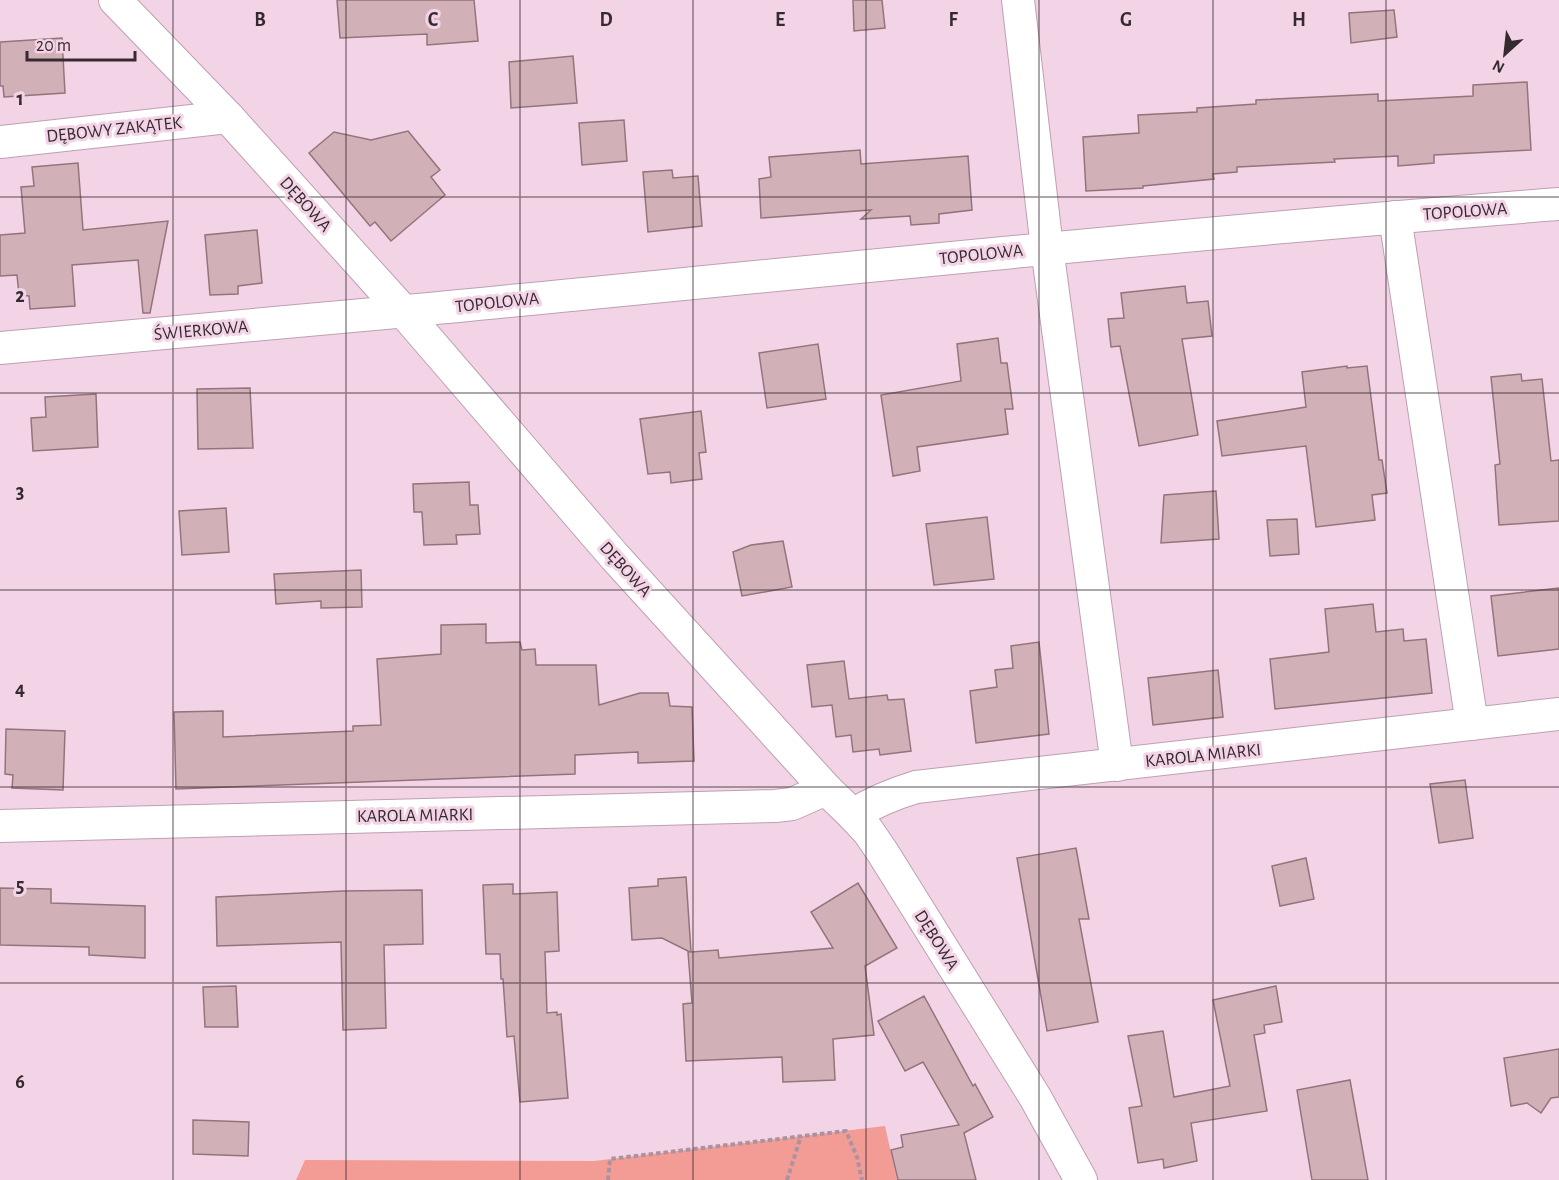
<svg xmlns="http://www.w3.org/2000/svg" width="1559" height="1180" viewBox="0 0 1559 1180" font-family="'Alegreya Sans',sans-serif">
	<rect width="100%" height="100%" fill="#f3d4e6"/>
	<polygon fill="#f39b95" points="885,1126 897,1180 296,1180 305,1160 594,1161"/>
	<g fill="#d2b0b7" stroke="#94747b" stroke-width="1.5">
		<polygon points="337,0 474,0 478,41 427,45 427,34 340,38"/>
		<polygon points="853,0 882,0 885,28 854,31"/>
		<polygon points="1394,10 1397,37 1351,43 1349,13"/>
		<polygon points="62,38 65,93 4,97 3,86 0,86 0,42"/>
		<polygon points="573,56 577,103 511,108 509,62"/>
		<polygon points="1527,82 1531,150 1434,155 1434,163 1398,166 1398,156 1334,159 1335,162 1237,167 1237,172 1213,174 1214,179 1143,186 1143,188 1086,191 1083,137 1139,133 1138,115 1197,112 1197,108 1256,104 1256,100 1378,94 1378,101 1473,96 1473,85"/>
		<polygon points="624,120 627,161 582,165 579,123"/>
		<polygon points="408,131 440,170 431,177 445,195 391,241 375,222 370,226 309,153 334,132 371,140"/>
		<polygon points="860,150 861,164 968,156 972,210 939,214 939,223 911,225 910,216 861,219 871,210 761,218 759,179 771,177 769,157"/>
		<polygon points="78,163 83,230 168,221 150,313 143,313 138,260 72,265 75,306 30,309 29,296 19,295 17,275 0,276 0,235 25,233 21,187 34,186 32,167"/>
		<polygon points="672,170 673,178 698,176 702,226 648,232 643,172"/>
		<polygon points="257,230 262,283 238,286 238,294 210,295 205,235"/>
		<polygon points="1185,286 1187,303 1208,301 1212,336 1182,339 1198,435 1139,446 1120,346 1111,347 1108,319 1124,318 1121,293"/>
		<polygon points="998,338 1001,363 1007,363 1013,409 1005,409 1008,434 917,447 920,471 893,476 881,395 961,381 957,344"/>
		<polygon points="818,344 826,399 767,408 759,353"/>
		<polygon points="1347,366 1347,368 1367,366 1379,460 1382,460 1387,493 1372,495 1375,520 1316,527 1306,446 1222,456 1217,421 1306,407 1302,372"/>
		<polygon points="1521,374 1522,381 1542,379 1551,461 1559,460 1559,521 1499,525 1495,465 1500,464 1491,377"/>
		<polygon points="250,388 253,448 198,449 197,389"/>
		<polygon points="96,394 98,447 33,451 31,418 46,417 45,397"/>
		<polygon points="701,411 706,452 699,453 702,479 671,483 670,472 648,474 640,419"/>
		<polygon points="469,482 470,505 478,505 480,534 456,535 457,544 424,545 422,512 414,512 413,484"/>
		<polygon points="1216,491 1219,539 1161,543 1164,495"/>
		<polygon points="226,508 229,552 182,555 179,511"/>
		<polygon points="987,517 994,579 934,585 926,524"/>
		<polygon points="1297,519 1299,554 1270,556 1267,520"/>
		<polygon points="783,541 792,587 742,596 733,552 751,545"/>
		<polygon points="361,570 362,607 321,608 321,601 276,604 274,574"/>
		<polygon points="1559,588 1559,649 1498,656 1491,596"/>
		<polygon points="1373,604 1376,632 1403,629 1404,641 1426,639 1432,693 1275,709 1270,659 1329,652 1325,609"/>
		<polygon points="486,624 486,643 520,642 522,650 535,649 536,665 596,665 599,705 640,693 668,693 670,706 692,707 694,761 638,763 638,752 575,755 575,774 176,789 174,712 223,711 223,737 353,731 353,726 381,725 377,659 441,654 441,625"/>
		<polygon points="1039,642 1049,734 976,743 970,691 997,687 995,670 1013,668 1011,646"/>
		<polygon points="844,661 849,699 887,695 888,700 904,699 911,751 880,755 879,749 853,752 851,735 836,737 832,705 812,707 807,665"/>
		<polygon points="1218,670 1223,717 1153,725 1148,678"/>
		<polygon points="6,729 65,731 63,790 12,788 13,775 5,774"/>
		<polygon points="1465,780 1473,838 1439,843 1430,784"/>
		<polygon points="1076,848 1089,919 1079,919 1098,1022 1047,1031 1017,858"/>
		<polygon points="1306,858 1314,899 1280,906 1272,866"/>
		<polygon points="686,877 691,952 718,950 719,958 833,948 811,912 858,883 897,948 865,966 874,1035 833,1039 835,1080 783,1082 782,1057 686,1061 683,1004 692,1003 688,952 690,952 662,938 632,940 629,888 658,886 658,879"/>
		<polygon points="513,884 513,894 557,892 559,951 545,952 547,1013 557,1012 557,1015 561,1014 568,1098 520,1102 514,1036 507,1037 503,979 501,979 500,954 486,954 483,885"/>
		<polygon points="0,888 51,889 51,903 145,906 145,958 89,955 89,947 0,945"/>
		<polygon points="422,890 423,944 384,945 386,1028 343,1030 341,942 217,946 216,897 343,891"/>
		<polygon points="236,986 238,1027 205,1027 203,987"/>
		<polygon points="1276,986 1282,1022 1264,1025 1265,1033 1254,1035 1267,1111 1191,1123 1197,1161 1164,1168 1163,1159 1138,1163 1129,1108 1142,1106 1128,1036 1163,1031 1174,1097 1230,1086 1213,1000"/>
		<polygon points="924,996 973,1086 975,1084 993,1117 964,1133 976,1180 898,1180 891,1150 903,1147 901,1135 959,1125 923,1062 905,1071 878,1021"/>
		<polygon points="1559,1049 1559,1097 1551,1098 1541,1113 1527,1103 1511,1106 1504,1058"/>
		<polygon points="1350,1080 1368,1180 1312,1180 1297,1090"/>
		<polygon points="193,1120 249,1122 248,1156 193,1154"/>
	</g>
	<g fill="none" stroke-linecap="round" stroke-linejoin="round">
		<g stroke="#bda0b1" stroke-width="34">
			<g id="street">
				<polyline points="115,0 228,117 403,311 615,557 826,789 853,815 868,831 883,853 1035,1097 1081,1180"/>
				<polyline points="1018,0 1047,248 1117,765"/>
				<polyline points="0,142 228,117"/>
				<polyline points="1395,217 1472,724"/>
				<path d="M0,348C136,336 272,324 407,311C791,274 1175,234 1559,204"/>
				<path d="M853,815C873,802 893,794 916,787L1559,714"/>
				<polyline points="0,826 775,806 792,804 826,789"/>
			</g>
		</g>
		<g stroke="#aa93a0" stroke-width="4" stroke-dasharray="4.5 3" stroke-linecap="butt">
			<polyline points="608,1180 610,1159 846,1131 857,1157 862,1180"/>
			<polyline points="787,1180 801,1136"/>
		</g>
		<use href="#street" stroke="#fff" stroke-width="32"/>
	</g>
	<path fill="none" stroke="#362a31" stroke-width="1.5" stroke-opacity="0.55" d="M173,0V1180M346,0V1180M520,0V1180M693,0V1180M866,0V1180M1039,0V1180M1213,0V1180M1386,0V1180M0,197H1559M0,393H1559M0,590H1559M0,787H1559M0,983H1559"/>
	<g text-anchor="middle" stroke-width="6" stroke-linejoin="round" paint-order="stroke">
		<g font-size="18" fill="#362a31" stroke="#f3d4e6">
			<text transform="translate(114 129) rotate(-6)" y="6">DĘBOWY ZAKĄTEK</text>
			<text transform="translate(306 204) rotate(48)" y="6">DĘBOWA</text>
			<text transform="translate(1465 211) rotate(-4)" y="6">TOPOLOWA</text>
			<text transform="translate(981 254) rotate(-6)" y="6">TOPOLOWA</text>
			<text transform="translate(497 302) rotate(-6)" y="6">TOPOLOWA</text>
			<text transform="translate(201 330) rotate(-5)" y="6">ŚWIERKOWA</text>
			<text transform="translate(626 569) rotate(48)" y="6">DĘBOWA</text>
			<text transform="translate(1203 755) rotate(-6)" y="6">KAROLA MIARKI</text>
			<text transform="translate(415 815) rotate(-1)" y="6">KAROLA MIARKI</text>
			<text transform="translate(937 940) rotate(58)" y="6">DĘBOWA</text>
		</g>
	</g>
	<g font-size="20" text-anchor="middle" font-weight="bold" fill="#362a31" stroke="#f3d4e6" stroke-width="6" stroke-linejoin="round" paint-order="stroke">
		<text x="260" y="26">B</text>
		<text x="433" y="26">C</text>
		<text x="606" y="26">D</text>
		<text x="780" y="26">E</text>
		<text x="953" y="26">F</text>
		<text x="1126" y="26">G</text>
		<text x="1299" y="26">H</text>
		<text x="20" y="105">1</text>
		<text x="20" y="302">2</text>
		<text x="20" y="498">3</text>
		<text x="20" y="695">4</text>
		<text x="20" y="892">5</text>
		<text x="20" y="1088">6</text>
	</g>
	<g transform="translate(1505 54) rotate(207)" stroke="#f3d4e6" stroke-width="4.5" paint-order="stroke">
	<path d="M0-4.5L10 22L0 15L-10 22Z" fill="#362a31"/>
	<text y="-9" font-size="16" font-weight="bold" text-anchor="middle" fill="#362a31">N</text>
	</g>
	<path d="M27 51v9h108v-9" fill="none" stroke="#362a31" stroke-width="3"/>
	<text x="36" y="51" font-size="18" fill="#362a31" stroke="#f3d4e6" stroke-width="4.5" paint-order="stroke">20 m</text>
</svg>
